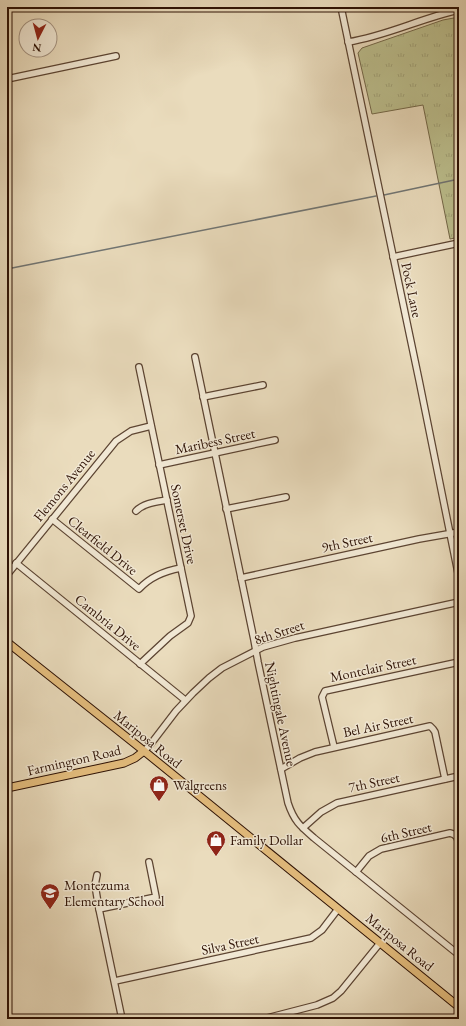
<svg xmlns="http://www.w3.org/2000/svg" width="466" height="1026" viewBox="0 0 466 1026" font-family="'EB Garamond',serif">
	<defs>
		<pattern id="park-tufts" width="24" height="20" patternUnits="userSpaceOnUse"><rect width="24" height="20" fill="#bcbf8e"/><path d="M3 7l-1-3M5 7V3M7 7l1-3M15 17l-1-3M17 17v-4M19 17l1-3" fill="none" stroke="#a2a379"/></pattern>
	</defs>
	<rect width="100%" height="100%" fill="#eadcbd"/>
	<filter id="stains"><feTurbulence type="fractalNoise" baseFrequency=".005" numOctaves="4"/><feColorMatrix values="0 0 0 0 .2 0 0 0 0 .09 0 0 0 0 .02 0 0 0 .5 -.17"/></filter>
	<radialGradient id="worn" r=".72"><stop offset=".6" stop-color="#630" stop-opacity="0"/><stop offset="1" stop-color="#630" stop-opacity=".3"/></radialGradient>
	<polygon fill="url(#park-tufts)" stroke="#746849" points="459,17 459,237 450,239 423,105 372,114 358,53 362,48 443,20"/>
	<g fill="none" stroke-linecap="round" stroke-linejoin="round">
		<g stroke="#717573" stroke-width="1.5">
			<polyline points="384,195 459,179"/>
			<polyline points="7,269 376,196"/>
		</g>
		<g stroke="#5c4432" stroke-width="8">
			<g id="minor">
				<polyline points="341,7 419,380 459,578"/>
				<path d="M348,42C387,36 421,18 459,10"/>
				<polyline points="7,79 116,56"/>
				<polyline points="393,257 459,243"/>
				<path d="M195,357L254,640L258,662L288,803C294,821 300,826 314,838L459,955"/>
				<polyline points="139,367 191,616 188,623 170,636 140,664"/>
				<polyline points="203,397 263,385"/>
				<polyline points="159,465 275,440"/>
				<polyline points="226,509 286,497"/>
				<path d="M136,511C144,503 156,502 167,500"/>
				<path d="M52,519L139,589C150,577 164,571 181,568"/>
				<polyline points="16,563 185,700"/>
				<polyline points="7,575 116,441 131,431 151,426"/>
				<polyline points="241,578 419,539 459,532"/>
				<polyline points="334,747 322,697 325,691 459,662"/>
				<polyline points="144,751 150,745 176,711 193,693 209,678 222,668 263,647 295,638 459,602"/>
				<polyline points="281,769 300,758 315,752 430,726 433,729 435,732 445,779"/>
				<polyline points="303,828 321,812 337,803 459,776"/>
				<path d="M356,872L369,856L381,849L450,833C459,835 458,841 459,848"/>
				<polyline points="97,875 95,885 99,909 122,1019"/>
				<polyline points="99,909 156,897 149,862"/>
				<polyline points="115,981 311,938 322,930 338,909"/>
				<polyline points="263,1019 317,1005 333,998 341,991 380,943"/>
			</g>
		</g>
		<g stroke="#2d1104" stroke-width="9">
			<g id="major">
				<polyline points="7,642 144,751 459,1007"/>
				<polyline points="7,788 124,763 135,758 144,751"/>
			</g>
		</g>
		<use href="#minor" stroke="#f1e8d4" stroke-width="5.5"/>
		<use href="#major" stroke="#e5be7e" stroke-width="7"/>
	</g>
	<defs>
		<g id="shop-pin" transform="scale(1)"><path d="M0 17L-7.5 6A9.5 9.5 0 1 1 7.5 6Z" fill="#8f2418" stroke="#f1e8d4"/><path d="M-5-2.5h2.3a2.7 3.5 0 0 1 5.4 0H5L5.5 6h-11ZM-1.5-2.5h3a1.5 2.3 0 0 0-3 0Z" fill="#fff"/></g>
		<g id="school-pin" transform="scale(1)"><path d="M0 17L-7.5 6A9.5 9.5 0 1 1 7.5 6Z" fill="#8f2418" stroke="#f1e8d4"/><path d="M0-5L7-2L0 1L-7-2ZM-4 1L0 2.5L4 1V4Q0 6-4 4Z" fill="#fff"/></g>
	</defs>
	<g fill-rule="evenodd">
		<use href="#shop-pin" x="159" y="785"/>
		<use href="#shop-pin" x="216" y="840"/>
		<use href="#school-pin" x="50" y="893"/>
	</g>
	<g text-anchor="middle" stroke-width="3" stroke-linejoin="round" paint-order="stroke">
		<g font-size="14" fill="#2d1104" stroke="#f1e8d4">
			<text transform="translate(412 290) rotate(78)" y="5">Pock Lane</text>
			<text transform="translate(215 441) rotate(-12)" y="5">Maribess Street</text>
			<text transform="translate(64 485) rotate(-51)" y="5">Flemons Avenue</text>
			<text transform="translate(184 524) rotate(78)" y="5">Somerset Drive</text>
			<text transform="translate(347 542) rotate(-12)" y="5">9th Street</text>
			<text transform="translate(103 545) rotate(39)" y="5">Clearfield Drive</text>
			<text transform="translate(108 622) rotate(39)" y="5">Cambria Drive</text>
			<text transform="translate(279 632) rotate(-18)" y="5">8th Street</text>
			<text transform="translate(373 668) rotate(-12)" y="5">Montclair Street</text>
			<text transform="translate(281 714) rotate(78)" y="5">Nightingale Avenue</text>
			<text transform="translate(378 725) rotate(-12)" y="5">Bel Air Street</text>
			<text transform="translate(148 739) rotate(39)" y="5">Mariposa Road</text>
			<text transform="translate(74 760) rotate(-13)" y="5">Farmington Road</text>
			<text transform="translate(374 782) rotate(-12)" y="5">7th Street</text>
			<text transform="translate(406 832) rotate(-13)" y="5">6th Street</text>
			<text transform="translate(400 942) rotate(39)" y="5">Mariposa Road</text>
			<text transform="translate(230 944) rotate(-12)" y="5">Silva Street</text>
		</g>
		<g font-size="14" fill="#2d1104" stroke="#f1e8d4" text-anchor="start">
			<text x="173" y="790">Walgreens</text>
			<text x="230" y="845">Family Dollar</text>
			<text x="64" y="890">Montezuma<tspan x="64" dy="16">Elementary School</tspan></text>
		</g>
	</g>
	<rect width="466" height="1026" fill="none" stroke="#eadcbd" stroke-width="24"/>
	<rect x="8" y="8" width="450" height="1010" fill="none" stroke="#2d1104" stroke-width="2"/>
	<rect x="12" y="12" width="442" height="1002" fill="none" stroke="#2d1104"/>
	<g transform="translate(38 38) rotate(186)"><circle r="19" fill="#f1e8d4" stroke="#a39281"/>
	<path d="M0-3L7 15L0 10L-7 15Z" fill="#8f2418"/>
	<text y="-6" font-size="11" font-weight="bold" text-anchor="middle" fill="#2d1104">N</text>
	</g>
	<rect width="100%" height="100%" filter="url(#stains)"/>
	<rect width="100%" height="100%" fill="url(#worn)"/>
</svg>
